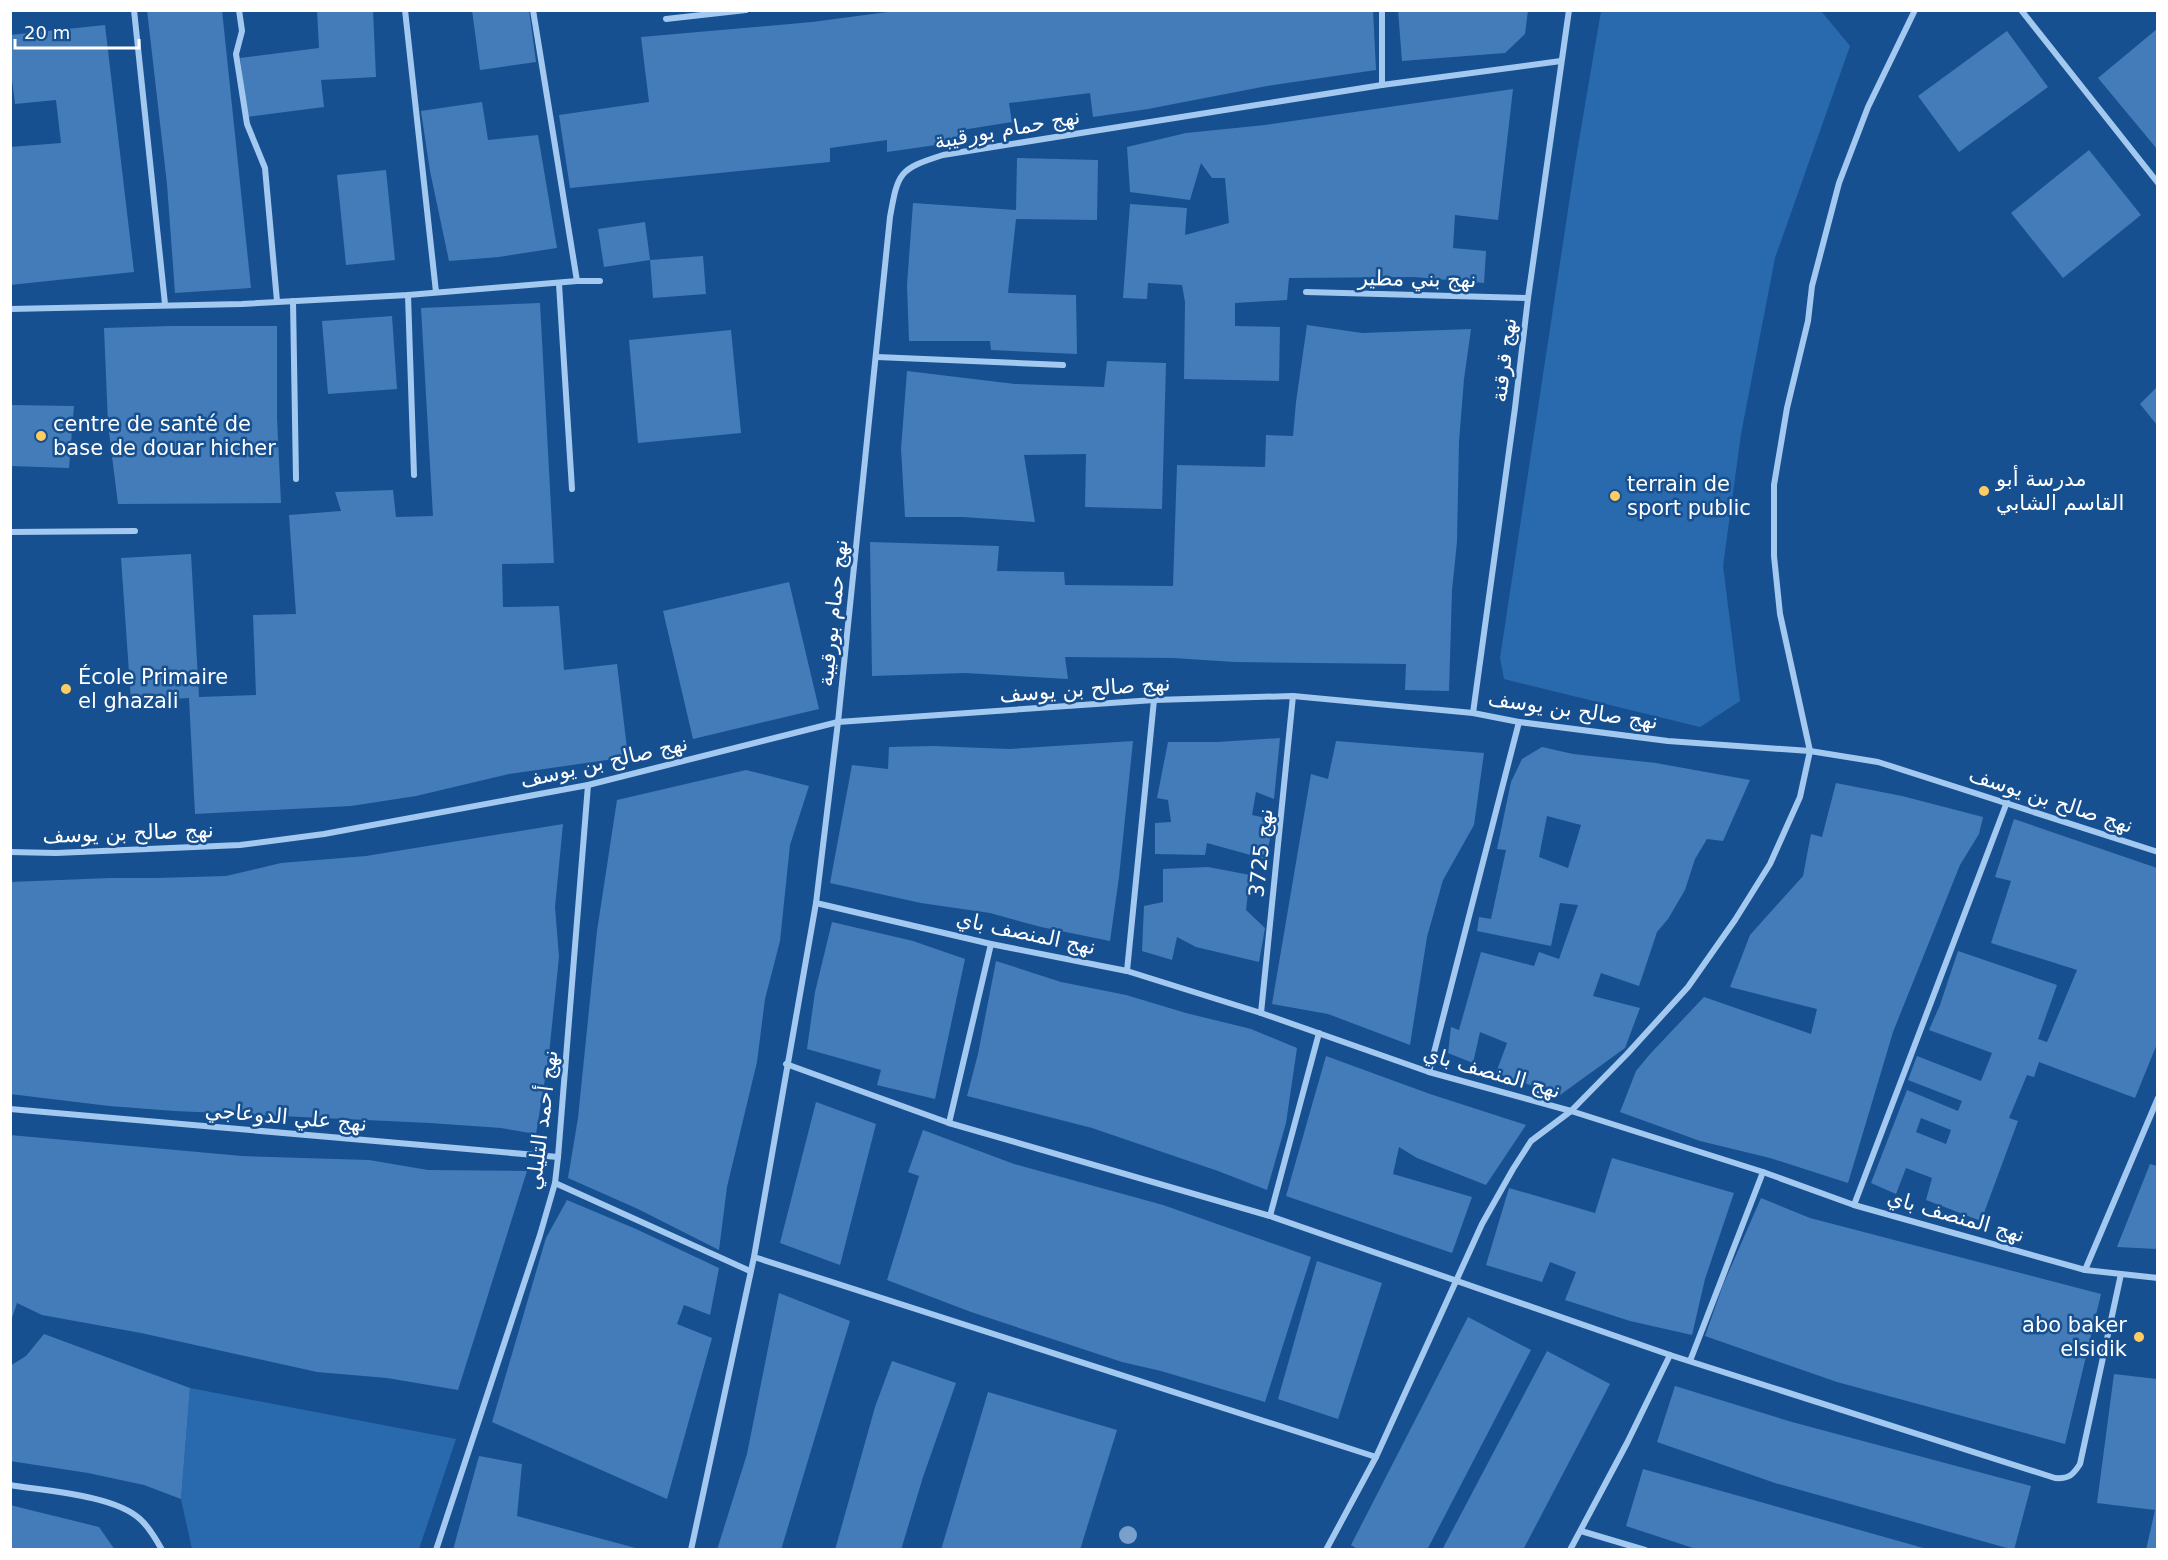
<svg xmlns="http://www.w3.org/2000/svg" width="2168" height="1560" viewBox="0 0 2168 1560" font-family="'DejaVu Sans',Vazirmatn,sans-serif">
	<rect width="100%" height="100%" fill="#175090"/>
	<g fill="#296aae">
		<polygon points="1601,11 1821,11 1850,46 1775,258 1741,434 1723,566 1740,701 1700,727 1504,679 1500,658 1575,164"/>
		<polygon points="190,1388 456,1439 419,1549 192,1549 181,1499"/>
	</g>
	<g fill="#447cb9" fill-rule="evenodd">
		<polygon points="147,10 222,10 251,288 175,293 167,184"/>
		<polygon points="317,10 373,10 376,77 321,80 324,107 247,117 240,58 319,48"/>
		<polygon points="472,10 529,10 536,62 480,70"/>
		<polygon points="903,10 1373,10 1376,70 1267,86 1148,109 1093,117 1090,93 1009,103 1012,122 962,130 964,141 887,152 887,140 830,148 830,162 570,188 559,115 649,102 641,37 812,22"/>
		<polygon points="1398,10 1528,10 1525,34 1505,53 1402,61"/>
		<polygon points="105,25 134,272 10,285 10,147 61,143 56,100 15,104 10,62 10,35"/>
		<polygon points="2157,29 2157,149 2098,78"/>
		<polygon points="2007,31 2048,87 1959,152 1918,96"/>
		<polygon points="1513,89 1498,220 1455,215 1453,248 1486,251 1484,283 1414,277 1289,278 1287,300 1235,303 1235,326 1280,327 1279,381 1184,379 1185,302 1182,285 1148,283 1147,299 1123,298 1130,204 1187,208 1185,235 1229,223 1225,178 1212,178 1201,163 1190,200 1130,192 1127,147 1186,133 1265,125"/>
		<polygon points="482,102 488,140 538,135 557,248 499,257 449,261 430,171 421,111"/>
		<polygon points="2089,150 2141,215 2063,278 2011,213"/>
		<polygon points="1017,158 1098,160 1097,220 1016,219 1008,293 1076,295 1077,354 991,350 990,341 909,341 907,285 913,203 1016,210"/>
		<polygon points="386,170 395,260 346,265 337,175"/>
		<polygon points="645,222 650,260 604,267 598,229"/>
		<polygon points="703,256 706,294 653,298 650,260"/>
		<polygon points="540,303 554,563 502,564 503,607 559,606 564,670 617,664 628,757 509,774 416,796 351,806 195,814 189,698 131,701 121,558 191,554 199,697 256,695 253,615 296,614 289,515 341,511 335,492 393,490 396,517 433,516 421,308"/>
		<polygon points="392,316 397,389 328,394 322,321"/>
		<polygon points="1307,325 1362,333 1471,329 1464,379 1459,442 1457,542 1452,590 1449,691 1405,690 1406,664 1235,662 1173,658 1065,657 1068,679 965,673 872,676 870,542 999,546 997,571 1064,572 1065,585 1173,586 1177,465 1265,467 1266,435 1293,436 1296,402"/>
		<polygon points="172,326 277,326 277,418 281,503 118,504 108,424 104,328"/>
		<polygon points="731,330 741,433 638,443 629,340"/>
		<polygon points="1107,361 1166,363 1162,509 1085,507 1086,454 1024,455 1035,522 963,517 905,517 901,449 907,371 1015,384 1104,387"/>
		<polygon points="2157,387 2157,425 2140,404"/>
		<polygon points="10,405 74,406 69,468 10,466"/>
		<polygon points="789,582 819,709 693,739 663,611"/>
		<polygon points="1280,738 1274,799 1256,792 1252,815 1275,820 1265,859 1207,843 1205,855 1155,854 1155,823 1171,822 1168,800 1157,798 1168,742 1217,742"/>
		<polygon points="1133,741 1119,877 1110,941 1041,927 990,913 921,903 830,883 852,765 888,769 889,747 933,746 1009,749"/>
		<polygon points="1336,741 1484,753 1474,825 1443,880 1427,937 1410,1045 1328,1014 1272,1004 1311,774 1328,779"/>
		<path d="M1542,747L1573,754L1656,763L1750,780L1723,841L1707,839L1695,859L1685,890L1668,919L1657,932L1639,986L1601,973L1593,996L1640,1008L1625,1048L1560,1095L1496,1073L1507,1043L1480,1032L1473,1063L1448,1053L1451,1027L1459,1030L1481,952L1534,966L1539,952L1559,959L1578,905L1560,903L1551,946L1477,931L1479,917L1491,919L1506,850L1497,849L1511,782L1522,759ZM1547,816L1581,825L1568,868L1539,857Z"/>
		<polygon points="746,770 809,786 790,845 780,941 765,999 757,1062 727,1187 719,1250 638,1209 568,1178 578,1118 597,931 617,800"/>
		<polygon points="1836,783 1902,796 1983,817 1979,834 1960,865 1893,1032 1848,1183 1770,1158 1700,1141 1620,1112 1636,1071 1650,1054 1704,997 1811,1034 1817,1009 1730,987 1750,935 1803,876 1811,834 1822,837"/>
		<path d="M2014,819L2157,868V1044L2135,1098L2039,1062L2034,1077L2027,1075L2009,1118L2018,1121L1981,1221L1926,1200L1932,1178L1906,1168L1896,1194L1871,1183L1907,1090L1958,1111L1962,1101L1908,1080L1917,1056L1981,1081L1992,1053L1929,1030L1940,1005L1958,951L2057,985L2038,1039L2047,1042L2077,970L1991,943L2011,881L1995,877ZM1921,1118L1951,1130L1946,1144L1916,1132Z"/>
		<polygon points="563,824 555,907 559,957 549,1054 536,1134 501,1128 430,1123 175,1111 109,1106 10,1094 10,882 110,878 157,878 226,876 281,863 366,856"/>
		<polygon points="1208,867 1250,875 1246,910 1265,928 1259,962 1196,947 1177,937 1172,960 1142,951 1144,906 1163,902 1163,869"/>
		<polygon points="832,922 913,941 965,959 935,1099 877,1085 881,1070 807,1049 815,992"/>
		<polygon points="996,961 1061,982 1126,995 1186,1013 1251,1029 1297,1048 1286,1123 1267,1190 1218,1171 1092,1128 967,1096 978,1054"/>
		<polygon points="1326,1056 1430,1094 1526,1125 1486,1185 1417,1158 1399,1147 1393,1174 1472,1197 1452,1253 1286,1196"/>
		<polygon points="816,1102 876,1124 840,1265 780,1243"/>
		<polygon points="923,1130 1014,1164 1163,1205 1311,1257 1265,1402 1161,1371 1122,1362 971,1312 887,1280 919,1176 908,1172"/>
		<polygon points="10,1135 242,1156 369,1160 428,1170 527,1171 458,1390 387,1378 317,1372 141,1333 42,1315 17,1303 10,1324"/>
		<polygon points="1612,1158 1734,1193 1705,1279 1692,1335 1630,1321 1565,1300 1576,1272 1550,1262 1542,1282 1486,1265 1509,1188 1595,1213"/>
		<polygon points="2150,1164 2157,1166 2157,1249 2117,1247"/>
		<polygon points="1761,1198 1810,1218 2101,1294 2065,1444 1837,1382 1705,1336 1723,1285"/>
		<polygon points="567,1200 636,1229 719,1268 710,1315 684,1305 677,1324 712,1338 667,1499 492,1422 546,1238"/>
		<polygon points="1317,1261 1382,1283 1338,1419 1278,1399"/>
		<polygon points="779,1293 850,1321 781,1550 717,1550 747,1454"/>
		<polygon points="1468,1317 1531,1350 1427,1550 1359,1550 1351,1545"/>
		<polygon points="44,1334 190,1388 181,1499 144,1485 88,1473 10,1461 10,1366 26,1356"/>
		<polygon points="1547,1351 1610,1384 1523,1550 1442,1550"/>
		<polygon points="892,1361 956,1383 923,1477 901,1550 835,1550 875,1407"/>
		<polygon points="2114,1374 2157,1379 2157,1550 2146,1550 2155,1510 2097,1503"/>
		<polygon points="1675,1386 1792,1422 2031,1486 2014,1550 1775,1483 1657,1442"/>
		<polygon points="988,1392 1117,1430 1080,1550 941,1550"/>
		<polygon points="479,1456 522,1464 517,1516 643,1550 453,1550"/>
		<polygon points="1643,1469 1927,1549 1927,1550 1699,1550 1626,1526"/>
		<polygon points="10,1505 99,1527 115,1550 10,1550"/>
	</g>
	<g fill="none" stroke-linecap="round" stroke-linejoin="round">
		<g stroke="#a3c9f0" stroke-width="6">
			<polyline points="134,10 165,304"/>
			<polyline points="239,10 242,31 236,54 247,124 265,168 277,301"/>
			<polyline points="405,10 436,292"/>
			<polyline points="533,10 577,281"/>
			<polyline points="1382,10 1382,85"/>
			<polyline points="2021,10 2158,183"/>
			<polyline points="666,19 746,10"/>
			<polyline points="559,284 572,489"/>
			<polyline points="1306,292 1528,298"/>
			<polyline points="408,295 414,475"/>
			<polyline points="293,301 296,479"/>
			<polyline points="10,309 242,304 408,295 577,281 600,281"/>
			<polyline points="877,357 1063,365"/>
			<polyline points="10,532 135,531"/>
			<polyline points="1473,713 1515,408 1528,298 1569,10"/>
			<polyline points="10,852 56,853 240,845 324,834 588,785 838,722 1154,700 1293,696 1473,713 1519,722 1668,741 1810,751 1878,762 2158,852"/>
			<polyline points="816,903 991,944 1127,971 1261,1013 1429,1072 1571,1111 1763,1172 1854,1205 2085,1270 2158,1278"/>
			<polyline points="1127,971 1154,700"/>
			<polyline points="1261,1013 1293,696"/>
			<path d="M786,1064L949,1123L1270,1216L1670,1355L2055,1478C2069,1479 2073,1475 2080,1464L2121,1274"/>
			<polyline points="1429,1072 1519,722"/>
			<polyline points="10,1109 558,1157"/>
			<polyline points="949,1123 991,944"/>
			<polyline points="555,1183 750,1271"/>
			<polyline points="1854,1205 2007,802"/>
			<polyline points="1270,1216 1319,1033"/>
			<polyline points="754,1257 1376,1457"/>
			<polyline points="2085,1270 2158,1098"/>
			<polyline points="1690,1361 1763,1172"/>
			<path d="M10,1485C46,1491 114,1495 140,1519C149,1527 156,1539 162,1550"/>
			<polyline points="1581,1531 1645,1550"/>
			<polyline points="436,1550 540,1235 555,1183 558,1157 588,785"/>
			<path d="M691,1550L754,1257L816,903L838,722L890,217C898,172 899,169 943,155L1382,85L1561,61"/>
			<polyline points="1326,1550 1376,1457 1482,1224 1513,1169 1531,1141 1571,1111 1627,1054 1688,987 1735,920 1770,864 1800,797 1810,751 1780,614 1774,556 1774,485 1787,408 1808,321 1812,286 1839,183 1868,107 1915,10"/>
			<polyline points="1570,1550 1627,1443 1670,1355"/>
		</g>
	</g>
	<circle fill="#79a0cb" cx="1128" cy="1535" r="9"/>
	<g fill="#ffcc62" stroke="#175090" stroke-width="2">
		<circle cx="41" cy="436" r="6"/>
		<circle cx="1984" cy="491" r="6"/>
		<circle cx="1615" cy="496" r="6"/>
		<circle cx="66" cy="689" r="6"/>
		<circle cx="2139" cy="1337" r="6"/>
	</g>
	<g text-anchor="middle" stroke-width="5" stroke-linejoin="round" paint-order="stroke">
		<g font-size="21" fill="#fff" stroke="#175090">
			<text transform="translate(1007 129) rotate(-10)" y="7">نهج حمام بورقيبة</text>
			<text transform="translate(1417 279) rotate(1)" y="7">نهج بني مطير</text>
			<text transform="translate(1504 360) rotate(-83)" y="7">نهج قرقنة</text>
			<text transform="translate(833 613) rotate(-84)" y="7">نهج حمام بورقيبة</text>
			<text transform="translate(1085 689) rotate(-4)" y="7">نهج صالح بن يوسف</text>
			<text transform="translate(1573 710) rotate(8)" y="7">نهج صالح بن يوسف</text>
			<text transform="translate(604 762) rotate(-13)" y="7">نهج صالح بن يوسف</text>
			<text transform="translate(2051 800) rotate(18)" y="7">نهج صالح بن يوسف</text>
			<text transform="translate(128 833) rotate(-2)" y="7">نهج صالح بن يوسف</text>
			<text transform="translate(1261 853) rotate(-84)" y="7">نهج 3725</text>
			<text transform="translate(1026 933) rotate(12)" y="7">نهج المنصف باي</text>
			<text transform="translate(1492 1072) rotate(16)" y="7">نهج المنصف باي</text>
			<text transform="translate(286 1117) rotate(5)" y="7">نهج علي الدوعاجي</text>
			<text transform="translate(542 1120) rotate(-83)" y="7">نهج أحمد التليلي</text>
			<text transform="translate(1956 1216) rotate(16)" y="7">نهج المنصف باي</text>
		</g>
		<g font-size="21" fill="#fff" stroke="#175090" text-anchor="start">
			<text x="53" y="431">centre de santé de<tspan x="53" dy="24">base de douar hicher</tspan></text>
			<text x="1996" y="486">مدرسة أبو<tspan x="1996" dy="24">القاسم الشابي</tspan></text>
			<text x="1627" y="491">terrain de<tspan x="1627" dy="24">sport public</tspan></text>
			<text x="78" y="684">École Primaire<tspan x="78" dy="24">el ghazali</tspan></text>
			<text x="2127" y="1332" text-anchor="end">abo baker<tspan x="2127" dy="24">elsidik</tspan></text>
		</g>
	</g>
	<rect width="2168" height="1560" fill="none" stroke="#ffffff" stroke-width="24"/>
	<path d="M15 39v9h124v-9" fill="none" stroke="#ffffff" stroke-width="3"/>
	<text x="24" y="39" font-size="18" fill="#ffffff" stroke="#175090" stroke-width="4.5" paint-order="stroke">20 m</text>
</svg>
